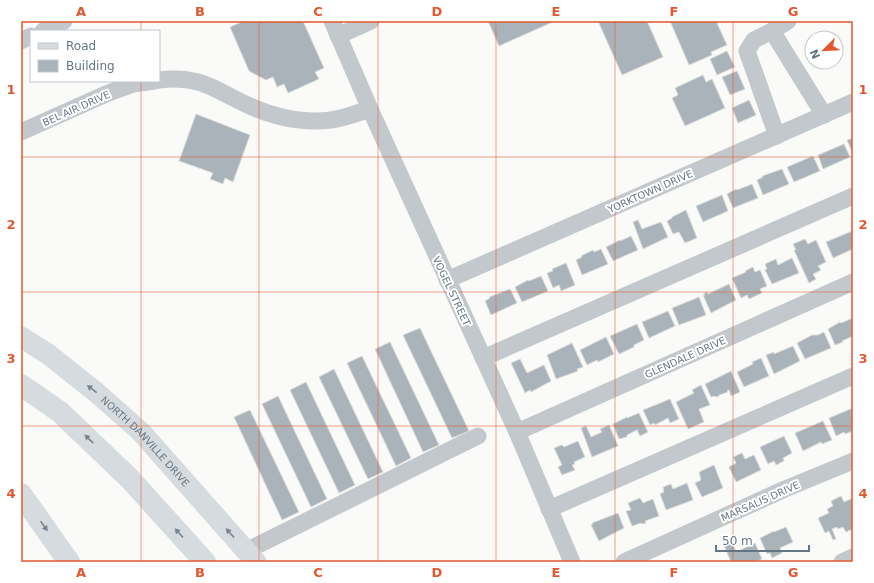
<svg xmlns="http://www.w3.org/2000/svg" width="874" height="583" viewBox="0 0 874 583" font-family="'DejaVu Sans',sans-serif">
	<rect width="100%" height="100%" fill="#fafaf8"/>
	<g fill="#aab3b9" stroke="#dcdcda">
		<polygon points="244,21 303,21 324,68 315,72 319,79 288,93 284,84 277,87 273,77 266,80 249,71 230,27"/>
		<polygon points="488,21 555,21 499,46"/>
		<polygon points="598,21 647,21 663,57 622,75"/>
		<polygon points="670,21 716,21 727,45 711,52 712,55 689,65"/>
		<polygon points="727,51 735,67 717,75 710,59"/>
		<polygon points="737,71 745,89 730,95 722,77"/>
		<polygon points="703,75 706,82 712,79 725,108 685,126 672,98 678,95 675,88"/>
		<polygon points="749,100 756,115 738,123 732,108"/>
		<polygon points="196,114 250,135 233,182 225,178 223,184 210,179 213,173 179,161"/>
		<polygon points="853,138 853,154 847,140"/>
		<polygon points="844,144 850,157 823,169 818,155"/>
		<polygon points="813,156 820,171 794,182 787,167"/>
		<polygon points="782,169 789,184 763,195 757,180 763,177 762,176"/>
		<polygon points="752,184 758,198 733,208 727,194 736,189 737,190"/>
		<polygon points="722,195 728,211 703,222 696,206"/>
		<polygon points="686,210 697,238 685,243 679,232 673,234 667,221 672,218 672,217"/>
		<polygon points="638,220 642,229 661,222 668,237 643,249 633,222"/>
		<polygon points="852,231 853,249 833,258 826,242"/>
		<polygon points="631,236 638,250 613,261 606,247 620,240 620,241"/>
		<polygon points="805,239 808,244 816,240 826,262 818,266 821,270 813,274 816,279 809,283 794,250 796,250 793,244"/>
		<polygon points="601,249 608,264 582,275 576,260 582,257 581,256 593,250 594,252"/>
		<polygon points="792,258 799,273 772,284 765,270 767,269 765,264 776,259 778,265"/>
		<polygon points="566,263 575,285 561,291 559,285 553,288 547,273 553,271 552,269"/>
		<polygon points="753,267 755,272 760,270 767,286 760,289 762,293 749,299 747,295 741,298 732,278 746,272 745,271"/>
		<polygon points="541,276 548,291 522,302 515,287 528,280 529,281"/>
		<polygon points="729,284 736,300 711,313 703,295 705,295 704,293 707,292 708,294"/>
		<polygon points="510,289 517,303 491,315 485,301 490,298 489,297"/>
		<polygon points="699,297 706,315 679,325 672,308"/>
		<polygon points="668,311 675,326 649,338 642,322"/>
		<polygon points="853,318 853,336 842,341 843,342 835,345 828,329 840,322 841,323"/>
		<polygon points="637,324 644,340 634,345 634,347 619,354 610,336"/>
		<polygon points="420,328 469,431 452,438 403,335"/>
		<polygon points="824,332 831,348 805,359 797,343 812,335 818,335"/>
		<polygon points="606,337 614,354 598,362 597,360 587,365 580,350"/>
		<polygon points="390,342 439,445 423,452 375,349"/>
		<polygon points="572,343 583,367 577,369 578,371 556,379 547,355"/>
		<polygon points="793,346 800,361 774,374 766,355 774,352 774,354"/>
		<polygon points="362,356 411,458 396,466 347,363"/>
		<polygon points="761,358 769,376 744,387 737,372 753,364 752,362"/>
		<polygon points="520,359 527,373 544,365 551,381 531,392 530,390 525,393 511,363"/>
		<polygon points="334,369 383,472 368,479 319,377"/>
		<polygon points="731,371 740,392 731,396 729,390 727,391 728,392 719,395 719,396 716,397 715,396 711,397 705,384"/>
		<polygon points="306,382 355,485 339,493 290,390"/>
		<polygon points="701,385 710,405 699,409 704,422 688,429 676,402 694,393 692,390"/>
		<polygon points="278,396 327,499 311,507 262,404"/>
		<polygon points="670,399 679,419 670,423 668,418 655,425 654,423 650,425 643,410"/>
		<polygon points="853,408 853,431 845,434 844,432 836,436 829,418"/>
		<polygon points="250,410 299,512 282,520 234,417"/>
		<polygon points="639,413 648,432 640,436 637,430 627,435 627,437 619,439 613,424 627,417 627,418"/>
		<polygon points="823,421 832,440 822,444 821,442 803,451 795,433"/>
		<polygon points="609,425 618,446 592,457 581,428 586,426 591,437 602,432 600,429"/>
		<polygon points="784,436 792,453 783,458 784,461 776,465 774,461 768,464 760,447"/>
		<polygon points="578,441 585,457 574,462 575,464 572,465 575,470 562,475 558,467 562,465 554,448 562,445 564,447"/>
		<polygon points="742,453 745,459 754,455 761,470 736,482 729,467 736,463 733,457"/>
		<polygon points="714,465 723,488 702,497 695,483 701,480 699,472"/>
		<polygon points="687,483 693,500 666,510 660,494 664,492 663,487 671,484 673,489"/>
		<polygon points="841,496 844,502 853,498 853,529 846,532 843,527 838,529 837,527 832,529 836,539 833,540 829,531 825,533 818,518 829,513 827,509 833,506 831,501"/>
		<polygon points="640,498 643,503 653,499 659,516 645,521 646,523 642,524 641,523 632,526 626,511 631,510 628,503"/>
		<polygon points="618,513 624,528 599,541 591,525 593,524 592,523"/>
		<polygon points="786,527 793,542 780,548 782,553 772,558 770,553 767,554 760,538 774,531 774,532"/>
		<polygon points="731,539 736,552 755,543 762,559 755,562 731,562 723,543"/>
	</g>
	<g fill="none" stroke-linecap="round" stroke-linejoin="round">
		<g stroke="#c3c8cc" stroke-width="17">
			<polyline points="332,21 370,109 517,432 572,562"/>
			<polyline points="43,31 64,21"/>
			<polyline points="772,31 788,21"/>
			<polyline points="338,36 371,21"/>
			<polyline points="21,41 31,36"/>
			<path d="M159,80C204,74 219,94 257,109C281,119 314,125 341,118C350,116 360,112 370,109"/>
			<polyline points="21,132 106,94 133,84 155,81"/>
			<polyline points="777,136 747,51 754,40 772,31 824,115"/>
			<polyline points="447,280 853,102"/>
			<polyline points="483,358 853,196"/>
			<polyline points="517,432 853,282"/>
			<polyline points="549,509 853,376"/>
			<polyline points="246,551 478,436"/>
			<polyline points="624,562 785,489 853,461"/>
			<polyline points="842,562 853,557"/>
		</g>
		<path stroke="#d6dbdf" stroke-width="21" id="s1" d="M21,337L48,354L97,393L141,432L256,562"/>
		<g stroke="#d6dbdf" stroke-width="22">
			<polyline points="21,385 60,412 130,479 205,562"/>
			<polyline points="21,494 69,562"/>
		</g>
	</g>
	<defs><path id="oneway-solid" d="M-6-.8H1V-3.2L6.5 0L1 3.2V.8H-6Z"/></defs>
	<g fill="#768591">
		<use href="#oneway-solid" transform="translate(92 389) rotate(-142)"/>
		<use href="#oneway-solid" transform="translate(89 439) rotate(-136)"/>
		<use href="#oneway-solid" transform="translate(44 526) rotate(55)"/>
		<use href="#oneway-solid" transform="translate(179 533) rotate(-132)"/>
		<use href="#oneway-solid" transform="translate(230 533) rotate(-131)"/>
	</g>
	<path fill="none" stroke="#e4572e" stroke-width="1" stroke-opacity="0.55" d="M141,21V31M259,21V562M378,21V562M496,21V562M615,21V562M733,21V562M141,81V562M21,157H853M21,292H853M21,426H853"/>
	<g text-anchor="middle" stroke-width="4" stroke-linejoin="round" paint-order="stroke">
		<g font-size="10" fill="#657683" stroke="#fff">
			<text transform="translate(76 108) rotate(-24)" y="4">BEL AIR DRIVE</text>
			<text transform="translate(650 191) rotate(-24)" y="4">YORKTOWN DRIVE</text>
			<text transform="translate(452 291) rotate(65)" y="4">VOGEL STREET</text>
			<text transform="translate(685 357) rotate(-24)" y="4">GLENDALE DRIVE</text>
			<text dy="4" stroke="none"><textPath href="#s1" startOffset="163">NORTH DANVILLE DRIVE</textPath></text>
			<text transform="translate(760 501) rotate(-24)" y="4">MARSALIS DRIVE</text>
		</g>
	</g>
	<rect width="874" height="583" fill="none" stroke="#ffffff" stroke-width="44"/>
	<rect x="30" y="30" width="130" height="52" fill="#ffffff" stroke="#c1c8cd"/>
	<rect x="38" y="43" width="20" height="6" fill="#d6dbdf" stroke="#c1c8cd"/>
	<text x="66" y="50" font-size="12" fill="#657683">Road</text>
	<rect x="38" y="60" width="20" height="12" fill="#aab3b9" stroke="#c1c8cd"/>
	<text x="66" y="70" font-size="12" fill="#657683">Building</text>
	<g transform="translate(824 50) rotate(246)"><circle r="19" fill="#ffffff" stroke="#c1c8cd"/>
	<path d="M0-3L7 15L0 10L-7 15Z" fill="#e4572e"/>
	<text y="-6" font-size="11" font-weight="bold" text-anchor="middle" fill="#657683">N</text>
	</g>
	<path d="M716 545v6h93v-6" fill="none" stroke="#657683" stroke-width="2"/>
	<text x="722" y="545" font-size="12" fill="#657683" stroke="#ffffff" stroke-width="3" paint-order="stroke">50 m</text>
	<rect x="22" y="22" width="830" height="539" fill="none" stroke="#e4572e" stroke-width="1.5"/>
	<g font-size="13" text-anchor="middle" font-weight="bold" fill="#e4572e">
		<text x="81" y="16">A</text>
		<text x="200" y="16">B</text>
		<text x="318" y="16">C</text>
		<text x="437" y="16">D</text>
		<text x="556" y="16">E</text>
		<text x="674" y="16">F</text>
		<text x="793" y="16">G</text>
		<text x="11" y="94">1</text>
		<text x="863" y="94">1</text>
		<text x="11" y="229">2</text>
		<text x="863" y="229">2</text>
		<text x="11" y="363">3</text>
		<text x="863" y="363">3</text>
		<text x="11" y="498">4</text>
		<text x="863" y="498">4</text>
		<text x="81" y="577">A</text>
		<text x="200" y="577">B</text>
		<text x="318" y="577">C</text>
		<text x="437" y="577">D</text>
		<text x="556" y="577">E</text>
		<text x="674" y="577">F</text>
		<text x="793" y="577">G</text>
	</g>
</svg>
